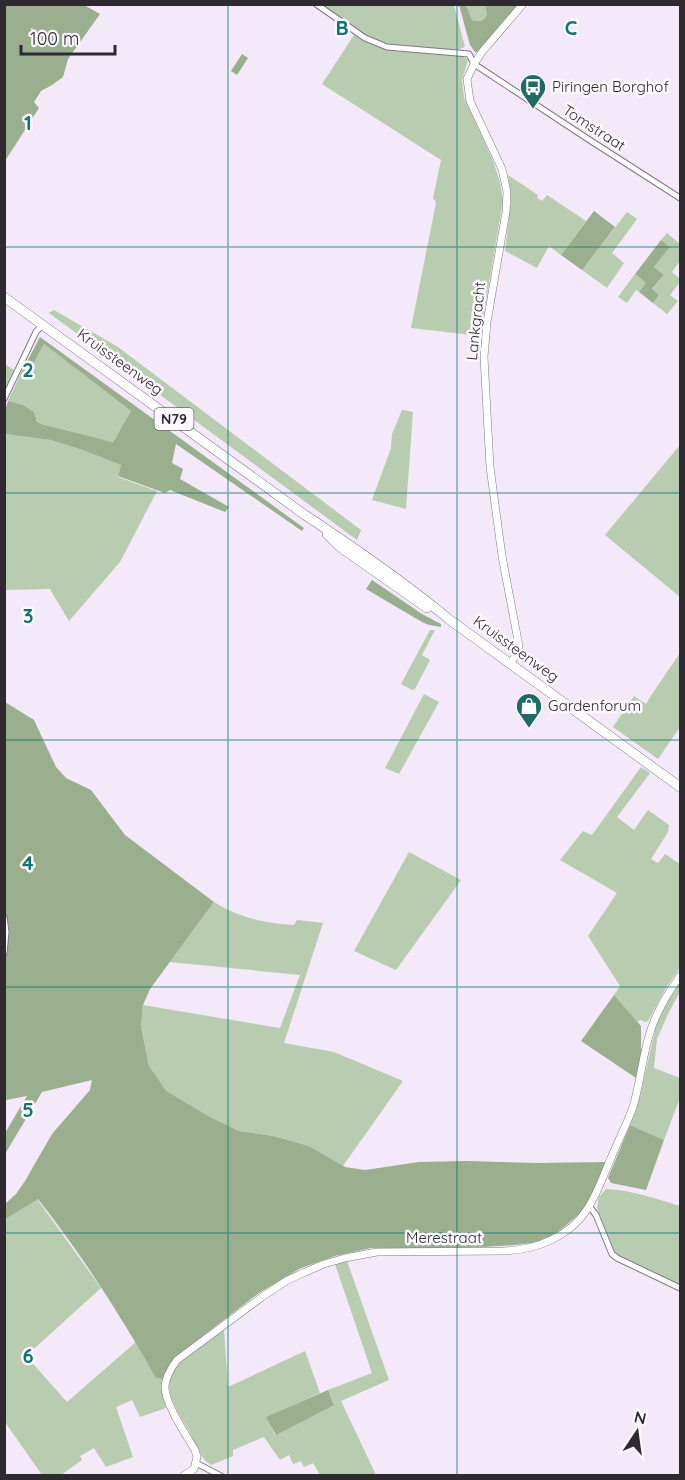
<svg xmlns="http://www.w3.org/2000/svg" width="685" height="1480" viewBox="0 0 685 1480" font-family="Quicksand,sans-serif">
	<rect width="100%" height="100%" fill="#f4e9f8"/>
	<g fill="#b8ccaf">
		<polygon points="321,5 454,5 465,47 457,50 388,45 363,35"/>
		<path d="M466,5H485L487,15C483,22 479,22 472,20Z"/>
		<path d="M354,35C380,53 431,53 463,56L468,60L462,80L464,97L493,161L500,182L503,201L480,336L411,328L433,218L436,202L433,198L441,160L322,84Z"/>
		<polygon points="508,175 538,195 537,198 542,201 547,195 586,221 561,255 549,246 537,268 505,251 511,201"/>
		<polygon points="627,212 637,219 612,253 624,263 607,288 582,270"/>
		<polygon points="667,233 680,244 680,261 672,272 680,279 680,282 670,295 678,301 667,314 653,303 659,295 652,290 664,275 654,267 670,247 661,240"/>
		<polygon points="635,274 646,283 639,292 636,290 627,303 618,297"/>
		<polygon points="54,310 118,347 361,530 357,540 49,313"/>
		<polygon points="44,344 131,411 114,444 98,438 44,425 37,422 34,412 23,405 8,401 20,375 26,376"/>
		<polygon points="5,364 14,370 5,393"/>
		<polygon points="402,410 413,412 406,509 372,500 391,448 392,434"/>
		<polygon points="5,434 51,440 85,451 121,465 118,477 157,491 120,562 69,621 50,589 5,590"/>
		<polygon points="680,445 680,597 605,535"/>
		<polygon points="430,630 435,630 422,655 430,660 415,689 412,690 401,684"/>
		<polygon points="680,653 680,727 658,759 613,727 634,696 646,704 652,694"/>
		<polygon points="424,694 439,702 399,774 385,768"/>
		<polygon points="641,767 650,773 617,817 634,830 648,810 669,825 668,832 651,859 658,863 665,854 680,864 680,968 667,986 648,1021 645,1022 641,1020 637,1022 614,995 620,986 588,936 617,893 560,860 583,831 592,835"/>
		<polygon points="409,852 461,880 396,970 354,951"/>
		<path d="M214,902C239,918 265,923 294,925L297,920L323,923L284,1043L334,1052L403,1081L343,1166L309,1146L273,1136L239,1131L210,1117L165,1091L149,1066L141,1027L143,1005L280,1028L300,975L170,962Z"/>
		<polygon points="680,980 680,992 669,1012 657,1039 654,1068 680,1078 680,1098 664,1140 630,1125 640,1096 656,1026 663,1008"/>
		<path d="M606,1189C631,1190 657,1199 680,1206V1285L618,1256L615,1253L597,1208L599,1197Z"/>
		<polygon points="37,1199 101,1288 26,1356 67,1402 136,1342 156,1378 163,1379 163,1397 166,1408 140,1417 132,1400 116,1407 133,1457 106,1467 94,1448 80,1456 82,1460 61,1475 42,1475 5,1422 4,1219"/>
		<path d="M347,1261L389,1380L341,1401L376,1475H320L313,1463L304,1467L301,1461L293,1464L289,1455L280,1460L264,1437L233,1450V1456L211,1465C200,1459 195,1442 189,1431C182,1419 173,1406 170,1393C163,1364 204,1344 224,1330L228,1387L305,1351L320,1393L267,1417L275,1435L334,1404L328,1390L372,1373L335,1264Z"/>
	</g>
	<g fill="#99af8e">
		<polygon points="5,4 84,5 100,14 68,59 63,77 52,85 41,91 34,102 39,108 5,161"/>
		<path d="M459,5H466L472,20C479,22 483,22 487,15L485,5H520L478,52H475L470,45Z"/>
		<polygon points="242,54 248,58 237,75 231,71"/>
		<polygon points="594,211 615,227 582,270 561,255"/>
		<polygon points="661,240 670,247 654,267 664,275 652,289 659,295 653,303 639,292 646,283 635,274"/>
		<polygon points="40,337 304,528 302,531 176,444 172,463 183,469 180,479 229,507 225,512 170,490 165,493 118,476 121,465 85,451 51,440 5,434 5,410 8,401 23,405 34,412 37,422 44,425 98,438 113,443 131,411 44,344 26,377 20,375"/>
		<polygon points="372,580 422,614 441,624 441,627 429,625 422,622 366,589"/>
		<path d="M5,702L34,720L56,767L66,778L91,790L125,835L214,902L150,989L143,1005L141,1027L149,1066L166,1091L210,1117L239,1131L273,1136L309,1146L345,1167L365,1170L419,1162L467,1161L538,1163L607,1162L583,1211L553,1236L533,1243L515,1245L468,1248H371L335,1256L301,1268L259,1293L174,1358L163,1379L156,1378C121,1316 82,1255 38,1199L5,1219V1204L16,1194L25,1181L52,1134L90,1090L92,1080L42,1092L5,1154V1133L27,1096L6,1100L5,1105L4,965L9,927L4,910Z"/>
		<polygon points="614,995 641,1026 641,1056 636,1078 581,1041"/>
		<polygon points="630,1125 664,1140 646,1190 611,1183 608,1178"/>
		<polygon points="328,1390 334,1405 276,1435 266,1417"/>
	</g>
	<g fill="none" stroke-linecap="round" stroke-linejoin="round">
		<g stroke="#827885" stroke-width="7">
			<g id="minor">
				<polyline points="316,4 365,38 387,47 469,54 474,64 588,139 680,198"/>
				<polyline points="4,399 36,332 43,324"/>
				<polyline points="4,917 6,932 4,953"/>
				<polyline points="589,1206 596,1215 612,1254 617,1258 680,1288"/>
				<polyline points="196,1463 221,1476"/>
			</g>
		</g>
		<g stroke="#827885" stroke-width="8">
			<g id="tertiary">
				<polyline points="511,663 518,651 519,646 502,556 490,467 484,357 487,322 506,212 507,192 502,169 470,101 467,79 474,64 482,52 523,4"/>
				<path d="M183,1476L194,1469L197,1457L195,1450C186,1435 164,1402 165,1386C166,1376 171,1368 177,1360L262,1297L286,1281L303,1273L324,1264L345,1258L377,1252L503,1251C536,1250 570,1237 588,1208C598,1192 604,1174 611,1158C618,1141 627,1124 633,1107C640,1084 642,1059 649,1036C655,1014 667,994 680,976"/>
			</g>
		</g>
		<g stroke="#827885" stroke-width="10">
			<g id="primary">
				<path d="M4,297L305,515C355,548 404,582 450,620L680,787"/>
				<polyline points="327,534 340,547 427,608"/>
			</g>
		</g>
		<use href="#minor" stroke="#fff" stroke-width="5"/>
		<use href="#tertiary" stroke="#fff" stroke-width="7"/>
		<use href="#primary" stroke="#fff" stroke-width="9"/>
	</g>
	<path fill="none" stroke="#0f766e" stroke-width="1.5" stroke-opacity="0.55" d="M228,4V1476M457,4V1476M4,247H680M4,493H680M4,740H680M4,987H680M4,1233H680"/>
	<defs>
		<g id="bus-pin" transform="scale(1.35)"><path d="M0 17L-7.5 6A9.5 9.5 0 1 1 7.5 6Z" fill="#1f6a65" stroke="#fdf9ff"/><path d="M-5-6H5V4H4V6H2V4H-2V6H-4V4H-5ZM-3.5-4V0h7V-4ZM-3.5 1.2v1.5H-2V1.2ZM2 1.2v1.5H3.5V1.2Z" fill="#fff"/></g>
		<g id="shop-pin" transform="scale(1.35)"><path d="M0 17L-7.5 6A9.5 9.5 0 1 1 7.5 6Z" fill="#1f6a65" stroke="#fdf9ff"/><path d="M-5-2.5h2.3a2.7 3.5 0 0 1 5.4 0H5L5.5 6h-11ZM-1.5-2.5h3a1.5 2.3 0 0 0-3 0Z" fill="#fff"/></g>
	</defs>
	<g fill-rule="evenodd">
		<use href="#bus-pin" x="533" y="87"/>
		<use href="#shop-pin" x="529" y="706"/>
	</g>
	<g text-anchor="middle" stroke-width="5" stroke-linejoin="round" paint-order="stroke">
		<rect fill="#fdf9ff" stroke="#6c686d" stroke-width="1.5" x="154.5" y="408" width="39" height="22" rx="4.5"/>
		<g font-size="14" font-weight="bold" fill="#2e2a2f">
			<text x="174" y="424">N79</text>
		</g>
		<g font-size="15" fill="#2e2a2f" stroke="#fdf9ff" text-anchor="start">
			<text x="552" y="92">Piringen Borghof</text>
			<text x="548" y="711">Gardenforum</text>
		</g>
		<g font-size="15" fill="#2e2a2f" stroke="#fdf9ff">
			<text transform="translate(594 128) rotate(33)" y="5">Tomstraat</text>
			<text transform="translate(476 321) rotate(-84)" y="5">Lankgracht</text>
			<text transform="translate(120 362) rotate(36)" y="5">Kruissteenweg</text>
			<text transform="translate(516 649) rotate(36)" y="5">Kruissteenweg</text>
			<text x="444" y="1243">Merestraat</text>
		</g>
	</g>
	<g font-size="20" text-anchor="middle" font-weight="bold" fill="#0f766e" stroke="#fdf9ff" stroke-width="5" stroke-linejoin="round" paint-order="stroke">
		<text x="342" y="35">B</text>
		<text x="571" y="35">C</text>
		<text x="28" y="130">1</text>
		<text x="28" y="377">2</text>
		<text x="28" y="623">3</text>
		<text x="28" y="870">4</text>
		<text x="28" y="1117">5</text>
		<text x="28" y="1363">6</text>
	</g>
	<rect width="685" height="1480" fill="none" stroke="#2e2a2f" stroke-width="12"/>
	<g transform="translate(637 1432) rotate(13)" stroke="#fdf9ff" stroke-width="4.5" paint-order="stroke">
	<path d="M0-4.5L10 22L0 15L-10 22Z" fill="#2e2a2f"/>
	<text y="-9" font-size="16" font-weight="bold" text-anchor="middle" fill="#2e2a2f">N</text>
	</g>
	<path d="M21 45v9h94v-9" fill="none" stroke="#2e2a2f" stroke-width="3"/>
	<text x="30" y="45" font-size="18" fill="#2e2a2f" stroke="#fdf9ff" stroke-width="4.5" paint-order="stroke">100 m</text>
</svg>
